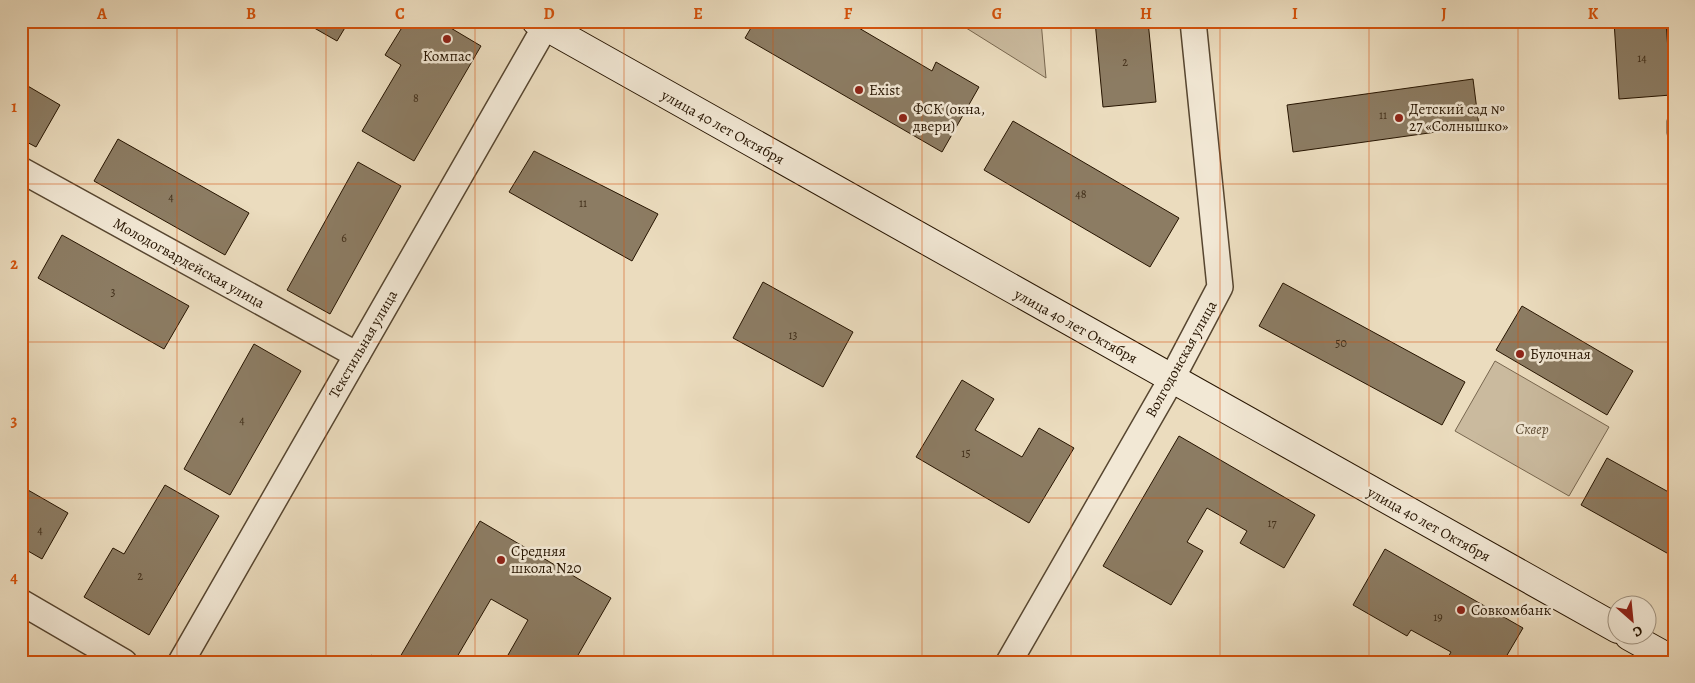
<svg xmlns="http://www.w3.org/2000/svg" width="1695" height="683" viewBox="0 0 1695 683" font-family="Alegreya,serif">
	<rect width="100%" height="100%" fill="#ebdcbe"/>
	<filter id="stains"><feTurbulence type="fractalNoise" baseFrequency=".004" numOctaves="4"/><feColorMatrix values="0 0 0 0 .2 0 0 0 0 .09 0 0 0 0 .02 0 0 0 .5 -.17"/></filter>
	<radialGradient id="worn" r=".72"><stop offset=".6" stop-color="#630" stop-opacity="0"/><stop offset="1" stop-color="#630" stop-opacity=".3"/></radialGradient>
	<g fill="#caba9e" stroke="#78674f">
		<polygon points="955,21 1041,21 1046,78"/>
		<polygon points="1495,361 1609,427 1569,496 1455,431"/>
	</g>
	<g fill="#8c7c63" stroke="#261400">
		<polygon points="302,21 349,21 337,41"/>
		<polygon points="406,21 439,21 481,46 414,161 362,131 401,65 385,55"/>
		<polygon points="755,21 847,21 932,71 936,62 979,87 942,152 745,38"/>
		<polygon points="1095,21 1148,21 1156,102 1103,107"/>
		<polygon points="1614,21 1666,21 1671,95 1619,99"/>
		<polygon points="1473,79 1479,126 1293,152 1287,105"/>
		<polygon points="21,82 60,105 36,147 21,139"/>
		<polygon points="1013,121 1179,218 1150,267 984,170"/>
		<polygon points="118,139 249,213 225,255 94,181"/>
		<polygon points="534,151 658,214 632,261 509,192"/>
		<polygon points="358,162 401,186 330,314 287,290"/>
		<polygon points="62,235 189,306 164,349 38,278"/>
		<polygon points="763,282 853,332 823,387 733,338"/>
		<polygon points="1283,283 1465,382 1442,425 1259,326"/>
		<polygon points="1522,306 1633,371 1607,415 1496,350"/>
		<polygon points="254,344 301,371 230,495 184,469"/>
		<polygon points="962,380 994,399 975,430 1022,457 1039,428 1074,448 1029,523 916,457"/>
		<polygon points="1179,436 1315,515 1284,568 1240,543 1247,531 1207,508 1187,542 1203,551 1171,605 1103,566"/>
		<polygon points="1607,458 1674,495 1674,557 1581,505"/>
		<polygon points="165,485 219,516 149,635 84,597 113,548 124,554"/>
		<polygon points="21,486 68,513 42,559 21,547"/>
		<polygon points="480,521 611,598 574,662 504,662 528,620 491,599 454,662 397,662"/>
		<polygon points="1385,549 1523,628 1503,662 1447,662 1446,661 1451,652 1411,630 1407,636 1353,605"/>
		<polygon points="371,655 382,662 368,662"/>
	</g>
	<g fill="none" stroke-linecap="round" stroke-linejoin="round">
		<g stroke="#574630" stroke-width="15">
			<polyline id="lane" points="1674,121 1674,133"/>
		</g>
		<g stroke="#574630" stroke-width="28">
			<g id="street">
				<polyline points="21,170 357,355"/>
				<polyline points="21,602 124,662"/>
				<polyline points="181,662 545,27"/>
				<polyline points="1009,662 1171,380 1220,287 1193,21"/>
			</g>
		</g>
		<g stroke="#261400" stroke-width="30">
			<g id="secondary">
				<polyline points="536,21 1618,629"/>
				<polyline points="1629,636 1674,661"/>
			</g>
		</g>
		<use href="#lane" stroke="#f2e8d5" stroke-width="12"/>
		<use href="#street" stroke="#f2e8d5" stroke-width="25"/>
		<use href="#secondary" stroke="#f2e8d5" stroke-width="28"/>
	</g>
	<path fill="none" stroke="#d5520b" stroke-width="1" stroke-opacity="0.55" d="M177,21V662M326,21V662M475,21V662M624,21V662M773,21V662M922,21V662M1071,21V662M1220,21V662M1369,21V662M1518,21V662M21,184H1674M21,342H1674M21,498H1674"/>
	<g fill="#8f2418" stroke="#f2e8d5" stroke-width="2">
		<circle cx="447" cy="39" r="5"/>
		<circle cx="859" cy="90" r="5"/>
		<circle cx="903" cy="118" r="5"/>
		<circle cx="1399" cy="118" r="5"/>
		<circle cx="1520" cy="354" r="5"/>
		<circle cx="501" cy="560" r="5"/>
		<circle cx="1461" cy="610" r="5"/>
	</g>
	<g text-anchor="middle" stroke-width="5" stroke-linejoin="round" paint-order="stroke">
		<g font-size="12" fill="#402e19">
			<text x="1642" y="62">14</text>
			<text x="1125" y="66">2</text>
			<text x="416" y="102">8</text>
			<text x="1383" y="119">11</text>
			<text x="1081" y="198">48</text>
			<text x="171" y="201">4</text>
			<text x="583" y="207">11</text>
			<text x="344" y="242">6</text>
			<text x="113" y="296">3</text>
			<text x="793" y="339">13</text>
			<text x="1341" y="347">50</text>
			<text x="242" y="424">4</text>
			<text x="966" y="457">15</text>
			<text x="1272" y="527">17</text>
			<text x="40" y="534">4</text>
			<text x="140" y="580">2</text>
			<text x="1438" y="621">19</text>
		</g>
		<g font-size="15" fill="#261400" stroke="#f2e8d5" text-anchor="start">
			<text x="447" y="61" text-anchor="middle">Компас</text>
			<text x="869" y="95">Exist</text>
			<text x="913" y="114">ФСК (окна,<tspan x="913" dy="17">двери)</tspan></text>
			<text x="1409" y="114">Детский сад №<tspan x="1409" dy="17">27 «Солнышко»</tspan></text>
			<text x="1530" y="359">Булочная</text>
			<text x="511" y="556">Средняя<tspan x="511" dy="17">школа N20</tspan></text>
			<text x="1471" y="615">Совкомбанк</text>
		</g>
		<g font-size="15" fill="#261400" stroke="#f2e8d5">
			<text transform="translate(723 127) rotate(29)" y="5">улица 40 лет Октября</text>
			<text transform="translate(189 263) rotate(29)" y="5">Молодогвардейская улица</text>
			<text transform="translate(1076 326) rotate(29)" y="5">улица 40 лет Октября</text>
			<text transform="translate(363 344) rotate(-60)" y="5">Текстильная улица</text>
			<text transform="translate(1181 359) rotate(-61)" y="5">Волгодонская улица</text>
			<text transform="translate(1429 524) rotate(29)" y="5">улица 40 лет Октября</text>
		</g>
		<g font-size="15" font-style="italic" fill="#5f4e37" stroke="#f2e8d5">
			<text x="1532" y="434">Сквер</text>
		</g>
	</g>
	<rect width="1695" height="683" fill="none" stroke="#ebdcbe" stroke-width="55"/>
	<g transform="translate(1632 620) rotate(153)"><circle r="24" fill="#f2e8d5" stroke="#a09380"/>
	<path d="M0-4L9 19L0 12L-9 19Z" fill="#8f2418"/>
	<text y="-8" font-size="14" font-weight="bold" text-anchor="middle" fill="#261400">С</text>
	</g>
	<rect x="28" y="28" width="1640" height="628" fill="none" stroke="#d5520b" stroke-width="2"/>
	<g font-size="16" text-anchor="middle" font-weight="bold" fill="#d5520b">
		<text x="102" y="19">A</text>
		<text x="251" y="19">B</text>
		<text x="400" y="19">C</text>
		<text x="549" y="19">D</text>
		<text x="698" y="19">E</text>
		<text x="848" y="19">F</text>
		<text x="997" y="19">G</text>
		<text x="1146" y="19">H</text>
		<text x="1295" y="19">I</text>
		<text x="1444" y="19">J</text>
		<text x="1593" y="19">K</text>
		<text x="14" y="112">1</text>
		<text x="14" y="269">2</text>
		<text x="14" y="426">3</text>
		<text x="14" y="583">4</text>
	</g>
	<rect width="100%" height="100%" filter="url(#stains)"/>
	<rect width="100%" height="100%" fill="url(#worn)"/>
</svg>
